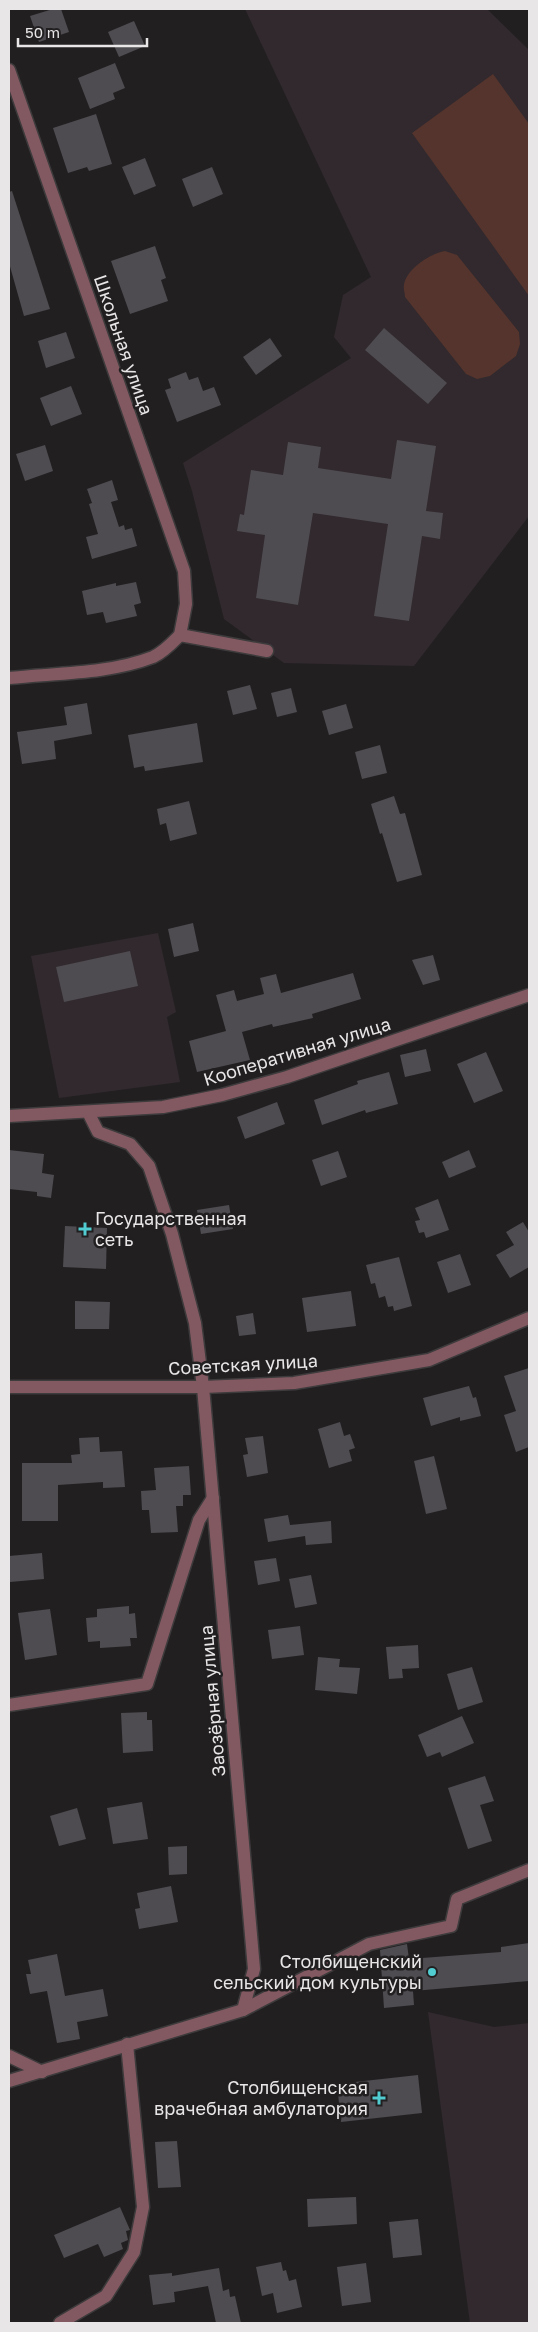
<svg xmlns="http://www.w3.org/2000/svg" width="538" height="2332" viewBox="0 0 538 2332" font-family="'Golos Text',sans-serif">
	<rect width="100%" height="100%" fill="#221f21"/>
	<g fill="#31292e">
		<polygon points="245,9 487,9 529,50 529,516 414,666 284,663 224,619 192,491 183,463 351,358 334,337 343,295 371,277"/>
		<polygon points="158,933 176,1012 167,1017 180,1082 59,1098 31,956"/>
		<polygon points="428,2012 494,2027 529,2023 529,2323 470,2323"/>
	</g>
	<g fill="#54342c">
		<polygon points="493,74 529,124 529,296 412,133"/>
		<path d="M445,251L457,255L519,332L520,344L516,356L490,376L477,379L466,374L405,297C405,293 403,288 404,285C406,269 431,253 445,251Z"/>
	</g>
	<g fill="#4e4c50">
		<polygon points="53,9 61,9 69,32 39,42 30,16"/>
		<polygon points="134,21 145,46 119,57 108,32"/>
		<polygon points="115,63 125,88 113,93 115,99 90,109 78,78"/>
		<polygon points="96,114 112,164 89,171 87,167 68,173 53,128"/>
		<polygon points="145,158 156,186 134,195 122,167"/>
		<polygon points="212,167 223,194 193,207 182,179"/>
		<polygon points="12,191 50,309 24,316 9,263 9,192"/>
		<polygon points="155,246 166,278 161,280 168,301 130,314 111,261"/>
		<polygon points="384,328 447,383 428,404 365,350"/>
		<polygon points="66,332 75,358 46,368 38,341"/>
		<polygon points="270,338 282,356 256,375 243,357"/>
		<polygon points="186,372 189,380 198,377 203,391 214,387 221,405 177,422 165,390 171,388 168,379"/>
		<polygon points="71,386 82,414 51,426 40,398"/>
		<polygon points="397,440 436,446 426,511 443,513 440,539 422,536 409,621 374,616 388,524 313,513 298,605 256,598 265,535 237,531 240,514 244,515 251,470 283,475 288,442 321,447 318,468 391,479"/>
		<polygon points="45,445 53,471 25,481 16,454"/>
		<polygon points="112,480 118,500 111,502 119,527 124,525 125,530 132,528 137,546 92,559 86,537 98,534 89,504 92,503 87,489"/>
		<polygon points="136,582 141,603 134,605 137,616 106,623 103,612 87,615 82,591 116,583 116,586"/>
		<polygon points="250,685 257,709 233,715 227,691"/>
		<polygon points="291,688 297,712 277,717 271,693"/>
		<polygon points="87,703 92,734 54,741 56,759 22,764 17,732 67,725 64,707"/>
		<polygon points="346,704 353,728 329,735 322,711"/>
		<polygon points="197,723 203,762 145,771 144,766 134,768 128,735"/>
		<polygon points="380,745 387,773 362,779 355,752"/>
		<polygon points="394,796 400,814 405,813 422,875 397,882 382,833 380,834 371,804"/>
		<polygon points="189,801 197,834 170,841 166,823 160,825 157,809"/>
		<polygon points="193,923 199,951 174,957 168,929"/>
		<polygon points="130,951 138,986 64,1002 56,967"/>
		<polygon points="433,955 440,980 423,985 412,960"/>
		<polygon points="353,973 361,999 312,1014 313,1018 273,1027 272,1024 242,1032 250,1060 197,1072 189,1041 226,1031 216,995 234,990 237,1001 264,994 260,978 276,974 281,993"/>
		<polygon points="426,1049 431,1071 405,1077 400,1055"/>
		<polygon points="486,1052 503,1091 474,1103 457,1064"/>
		<polygon points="389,1072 398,1104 366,1113 365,1110 322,1125 314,1100 358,1084 357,1081"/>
		<polygon points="277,1102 285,1124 245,1139 237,1117"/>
		<polygon points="9,1150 44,1154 42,1173 54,1175 51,1198 37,1196 37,1192 9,1189"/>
		<polygon points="469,1150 476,1167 449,1178 442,1162"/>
		<polygon points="338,1151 347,1177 321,1186 312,1160"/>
		<polygon points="438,1199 449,1230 426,1238 424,1232 419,1233 415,1221 420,1220 415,1208"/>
		<polygon points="229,1205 233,1229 201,1234 197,1210"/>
		<polygon points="523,1222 529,1232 529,1267 510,1278 496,1255 514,1245 506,1232"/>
		<polygon points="65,1226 107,1228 106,1269 63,1267"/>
		<polygon points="460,1254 471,1285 448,1293 437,1262"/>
		<polygon points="399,1257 412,1306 394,1311 393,1306 388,1307 385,1296 379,1298 375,1283 371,1284 366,1265"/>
		<polygon points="351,1291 356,1326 307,1332 302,1298"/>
		<polygon points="75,1301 110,1302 109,1329 75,1329"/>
		<polygon points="253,1313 256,1334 239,1336 236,1316"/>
		<polygon points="529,1368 529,1447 516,1452 504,1415 516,1411 504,1376"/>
		<polygon points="469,1386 473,1398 476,1397 481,1416 460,1421 460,1417 431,1426 423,1398"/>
		<polygon points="340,1422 344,1436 350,1434 355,1448 349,1450 352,1461 329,1468 318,1429"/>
		<polygon points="263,1436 268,1473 247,1477 243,1455 248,1454 245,1438"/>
		<polygon points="99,1437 100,1452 122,1451 125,1487 103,1488 103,1482 58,1485 58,1521 22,1521 22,1463 72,1463 71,1455 80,1454 79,1438"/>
		<polygon points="434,1456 447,1509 426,1514 414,1461"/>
		<polygon points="189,1466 191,1495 183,1495 183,1506 176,1506 178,1532 151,1533 149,1510 142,1510 141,1491 156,1490 154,1468"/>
		<polygon points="288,1515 290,1525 331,1521 332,1543 306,1545 305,1536 268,1542 264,1519"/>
		<polygon points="42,1553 44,1579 10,1582 9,1556"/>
		<polygon points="276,1558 280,1581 258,1585 254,1561"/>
		<polygon points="311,1575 317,1604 295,1608 289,1579"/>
		<polygon points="129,1606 129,1614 135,1613 137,1638 130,1638 131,1646 100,1648 100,1641 88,1642 86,1618 97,1617 97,1609"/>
		<polygon points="50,1609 57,1655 25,1660 18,1613"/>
		<polygon points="300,1626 304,1655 272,1659 268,1630"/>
		<polygon points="418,1645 419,1668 402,1669 403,1678 389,1679 386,1647"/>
		<polygon points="318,1657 340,1659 339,1667 360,1668 357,1694 315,1690"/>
		<polygon points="472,1667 483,1702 458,1710 447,1674"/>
		<polygon points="147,1712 147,1720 152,1720 153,1751 123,1753 121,1713"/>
		<polygon points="462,1716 474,1743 442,1757 440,1752 427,1757 418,1735"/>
		<polygon points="485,1776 494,1801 480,1805 492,1841 468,1849 448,1788"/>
		<polygon points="142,1802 148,1839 113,1844 107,1808"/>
		<polygon points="77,1808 86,1839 59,1846 50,1816"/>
		<polygon points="187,1846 187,1874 169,1875 168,1847"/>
		<polygon points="171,1886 178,1922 139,1929 135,1909 140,1908 137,1893"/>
		<polygon points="529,1943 529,1981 413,1991 414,2005 384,2008 380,1950 407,1944 409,1959 501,1952 501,1947"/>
		<polygon points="57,1954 65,1996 103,1989 108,2016 77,2022 80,2039 57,2043 47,1991 30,1994 26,1974 31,1974 28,1960"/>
		<polygon points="418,2075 422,2113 341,2122 337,2084"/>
		<polygon points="177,2141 181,2187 158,2188 155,2142"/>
		<polygon points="356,2197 357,2224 308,2227 307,2199"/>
		<polygon points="120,2207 130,2230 126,2231 128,2240 121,2243 123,2249 104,2257 98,2244 64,2258 54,2235"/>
		<polygon points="418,2219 422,2255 393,2258 389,2222"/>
		<polygon points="281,2262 283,2271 286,2270 289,2281 296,2279 302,2307 277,2313 273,2293 262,2296 256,2267"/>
		<polygon points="366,2263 371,2302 342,2306 337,2267"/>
		<polygon points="219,2268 223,2291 229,2289 230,2297 235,2296 241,2323 216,2323 208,2286 174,2292 175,2302 153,2305 149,2275 172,2273 172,2276"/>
	</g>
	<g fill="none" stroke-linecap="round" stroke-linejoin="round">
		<g stroke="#3e3b3d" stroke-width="15">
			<g id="minor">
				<polyline points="9,70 184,571 186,604 180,635"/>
				<path d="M9,678C56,673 109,674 153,657C164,652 172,643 180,635L267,651"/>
				<polyline points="88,1112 98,1132 130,1144 149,1166 172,1234 195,1323 203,1387 254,1969 243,2010"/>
				<polyline points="9,1116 163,1107 222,1095 287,1077 529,995"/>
				<polyline points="9,1387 203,1387 294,1383 429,1360 529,1318"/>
				<polyline points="9,1705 147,1684 199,1520 213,1498"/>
				<polyline points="9,2056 42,2072"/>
				<polyline points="9,2081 243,2010 369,1944 451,1926 457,1899 529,1870"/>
				<polyline points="60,2323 106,2296 134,2252 143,2207 127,2044"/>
			</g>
		</g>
		<use href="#minor" stroke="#835961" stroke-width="12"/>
	</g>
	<g fill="#51ccd1" stroke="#221f21" stroke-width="2">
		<path d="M82.5 1221.5h5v5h5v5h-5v5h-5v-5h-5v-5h5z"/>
		<circle cx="432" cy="1972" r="5"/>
		<path d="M376.5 2090.5h5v5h5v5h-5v5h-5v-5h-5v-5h5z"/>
	</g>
	<g text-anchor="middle" stroke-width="5" stroke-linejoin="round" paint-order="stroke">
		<g font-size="18" fill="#e8e6e7" stroke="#221f21">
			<text transform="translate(123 345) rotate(71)" y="6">Школьная улица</text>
			<text transform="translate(297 1052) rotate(-17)" y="6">Кооперативная улица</text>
			<text transform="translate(243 1365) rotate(-3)" y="6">Советская улица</text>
			<text transform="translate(213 1701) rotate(-95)" y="6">Заозёрная улица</text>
		</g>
		<g font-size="18" fill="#e8e6e7" stroke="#221f21" text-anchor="end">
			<text x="95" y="1225" text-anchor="start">Государственная<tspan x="95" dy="21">сеть</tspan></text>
			<text x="422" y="1968">Столбищенский<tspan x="422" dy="21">сельский дом культуры</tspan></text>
			<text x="368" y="2094">Столбищенская<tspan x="368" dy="21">врачебная амбулатория</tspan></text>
		</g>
	</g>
	<rect width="538" height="2332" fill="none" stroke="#e8e6e7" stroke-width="20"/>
	<path d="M18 38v8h129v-8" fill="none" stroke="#e8e6e7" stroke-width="2.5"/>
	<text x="25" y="38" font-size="15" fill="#e8e6e7" stroke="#221f21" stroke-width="4" paint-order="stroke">50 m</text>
</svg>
